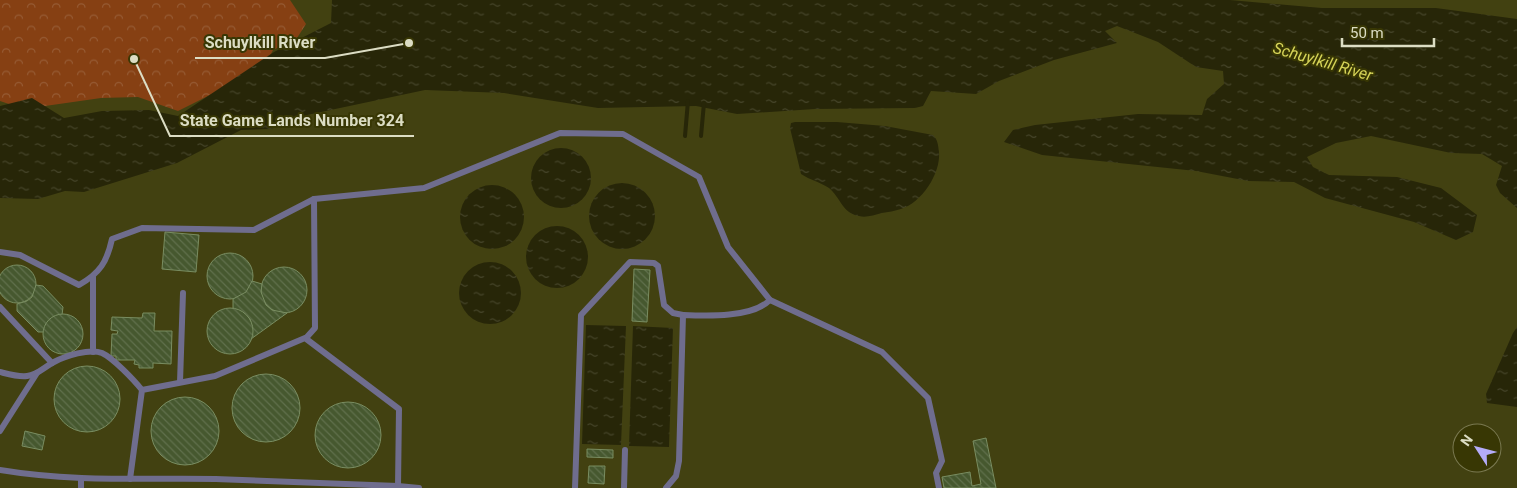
<svg xmlns="http://www.w3.org/2000/svg" width="1517" height="488" viewBox="0 0 1517 488" font-family="Roboto,sans-serif">
	<defs>
		<pattern id="park-crowns" width="20" height="18" patternUnits="userSpaceOnUse" patternTransform="scale(1.25)"><rect width="20" height="18" fill="#864013"/><path d="M2 6a3 3 0 1 1 6 0M12 15a3 3 0 1 1 6 0" fill="none" stroke="#965b34"/></pattern>
		<pattern id="water-ripples" width="26" height="14" patternUnits="userSpaceOnUse" patternTransform="scale(1.25)"><rect width="26" height="14" fill="#272608"/><path d="M2 4q2-2 4 0t4 0M15 11q2-2 4 0t4 0" fill="none" stroke="#46452a"/></pattern>
		<pattern id="building-back-hatch" width="6" height="6" patternUnits="userSpaceOnUse" patternTransform="scale(1.25)"><rect width="6" height="6" fill="#46582f"/><path d="M-1 5l2 2M0 0l6 6M5-1l2 2" fill="none" stroke="#60704c"/></pattern>
	</defs>
	<rect width="100%" height="100%" fill="#424111"/>
	<polygon fill="url(#park-crowns)" points="0,0 290,0 306,24 297,38 273,50 264,68 178,111 138,97 101,98 24,109 0,101"/>
	<g fill="url(#water-ripples)">
		<polygon points="332,0 1230,0 1322,8 1436,8 1517,19 1517,208 1500,193 1496,185 1502,166 1482,154 1451,153 1371,136 1336,143 1307,157 1313,167 1329,175 1397,177 1441,188 1477,215 1473,232 1456,240 1414,222 1325,198 1294,182 1248,181 1196,171 1042,155 1004,142 1013,130 1035,125 1138,114 1202,115 1207,99 1224,84 1223,71 1196,67 1158,42 1117,26 1105,31 1117,43 1054,60 999,81 976,94 931,91 923,106 915,108 815,109 737,114 696,106 598,108 504,93 425,90 307,115 271,129 241,130 177,163 84,192 65,191 38,199 0,198 0,106 32,98 64,118 102,111 149,110 178,116 274,52 331,23"/>
		<path d="M795,122H837L885,126L933,135C938,140 938,145 939,152C941,174 921,203 901,209C895,211 888,212 882,213C874,215 866,218 859,216C843,214 840,197 829,188C820,182 810,180 801,174L790,128L791,123Z"/>
		<circle cx="561" cy="178" r="30"/>
		<circle cx="622" cy="216" r="33"/>
		<circle cx="492" cy="217" r="32"/>
		<circle cx="557" cy="257" r="31"/>
		<circle cx="490" cy="293" r="31"/>
		<polygon points="586,325 626,326 621,445 582,444"/>
		<polygon points="633,326 673,328 669,447 629,446"/>
		<polygon points="1517,327 1517,407 1487,403 1486,394 1513,333"/>
	</g>
	<g fill="none" stroke-linecap="round" stroke-linejoin="round">
		<g stroke="#272608" stroke-width="4">
			<polyline points="685,136 688,101"/>
			<polyline points="701,136 704,103"/>
		</g>
	</g>
	<g fill="url(#building-back-hatch)" stroke="#798d61">
		<polygon points="165,232 199,235 196,272 162,269"/>
		<circle cx="230" cy="276" r="23"/>
		<circle cx="17" cy="284" r="19"/>
		<circle cx="284" cy="290" r="23"/>
		<polygon points="634,269 650,270 647,322 632,321"/>
		<polygon points="252,281 262,284 261,292 266,305 272,310 287,313 251,339 252,326 250,319 244,313 233,309 233,299 246,292"/>
		<polygon points="36,285 43,286 63,307 62,315 53,317 48,322 44,332 38,332 17,311 17,304 27,301 32,297"/>
		<circle cx="230" cy="331" r="23"/>
		<polygon points="143,313 155,313 154,331 172,331 171,364 153,363 153,368 139,368 139,365 134,364 135,360 116,360 116,356 111,356 112,334 117,334 118,331 111,330 112,317 142,318"/>
		<circle cx="63" cy="334" r="20"/>
		<circle cx="87" cy="399" r="33"/>
		<circle cx="266" cy="408" r="34"/>
		<circle cx="185" cy="431" r="34"/>
		<circle cx="348" cy="435" r="33"/>
		<polygon points="25,431 45,436 42,450 22,446"/>
		<polygon points="986,438 996,488 944,488 942,477 970,472 972,486 981,484 973,441"/>
		<polygon points="587,449 613,450 613,458 587,457"/>
		<polygon points="589,466 605,466 604,484 588,483"/>
	</g>
	<g fill="none" stroke-linecap="round" stroke-linejoin="round">
		<g stroke="#6f6d8e" stroke-width="6">
			<path d="M0,252L20,255L79,285C100,273 107,262 112,239L142,228L254,230L314,199L424,188L560,133L623,134L699,177L728,247L770,300L882,352L928,398L942,461L936,473L939,488"/>
			<polyline points="93,277 93,352"/>
			<polyline points="0,307 52,363"/>
			<polyline points="306,338 315,328 314,199"/>
			<path d="M0,372C8,374 18,377 27,376C38,375 44,367 54,362C65,356 90,348 102,353C113,358 134,380 142,390"/>
			<polyline points="180,382 183,293"/>
			<polyline points="0,431 37,373"/>
			<path d="M0,470C71,482 144,478 216,479C277,481 338,484 398,486L419,488"/>
			<polyline points="130,479 142,390 215,376 305,338 399,409 398,486"/>
			<polyline points="81,488 81,478"/>
			<polyline points="575,488 581,315 630,262 654,263 658,266 664,305 673,313 683,315"/>
			<polyline points="624,488 625,450"/>
			<path d="M666,488L676,476L679,461L683,315C707,316 752,318 770,300"/>
		</g>
	</g>
	<g text-anchor="middle" stroke-width="4" stroke-linejoin="round" paint-order="stroke">
		<g font-size="16" font-style="italic" fill="#d6d458" stroke="#383704">
			<text transform="translate(1323 61) rotate(16)" y="6">Schuylkill River</text>
		</g>
	</g>
	<path fill="none" stroke="#dcddc4" stroke-width="2" d="M409 43L325 58H195M134 59L170 136H414"/>
	<g fill="#dcddc4" stroke="#383704" stroke-width="2">
		<circle cx="409" cy="43" r="5"/>
		<circle cx="134" cy="59" r="5"/>
	</g>
	<g font-size="16" text-anchor="middle" font-weight="bold" fill="#dcddc4" stroke="#383704" stroke-width="4" stroke-linejoin="round" paint-order="stroke">
		<text x="260" y="48">Schuylkill River</text>
		<text x="292" y="126">State Game Lands Number 324</text>
	</g>
	<g transform="translate(1477 448) rotate(306)"><circle r="24" fill="#383704" stroke="#7a7951"/>
	<path d="M0-4L9 19L0 12L-9 19Z" fill="#b4acf9"/>
	<text y="-8" font-size="14" font-weight="bold" text-anchor="middle" fill="#dcddc4">N</text>
	</g>
	<path d="M1342 38v8h92v-8" fill="none" stroke="#dcddc4" stroke-width="2.5"/>
	<text x="1350" y="38" font-size="15" fill="#dcddc4" stroke="#383704" stroke-width="4" paint-order="stroke">50 m</text>
</svg>
